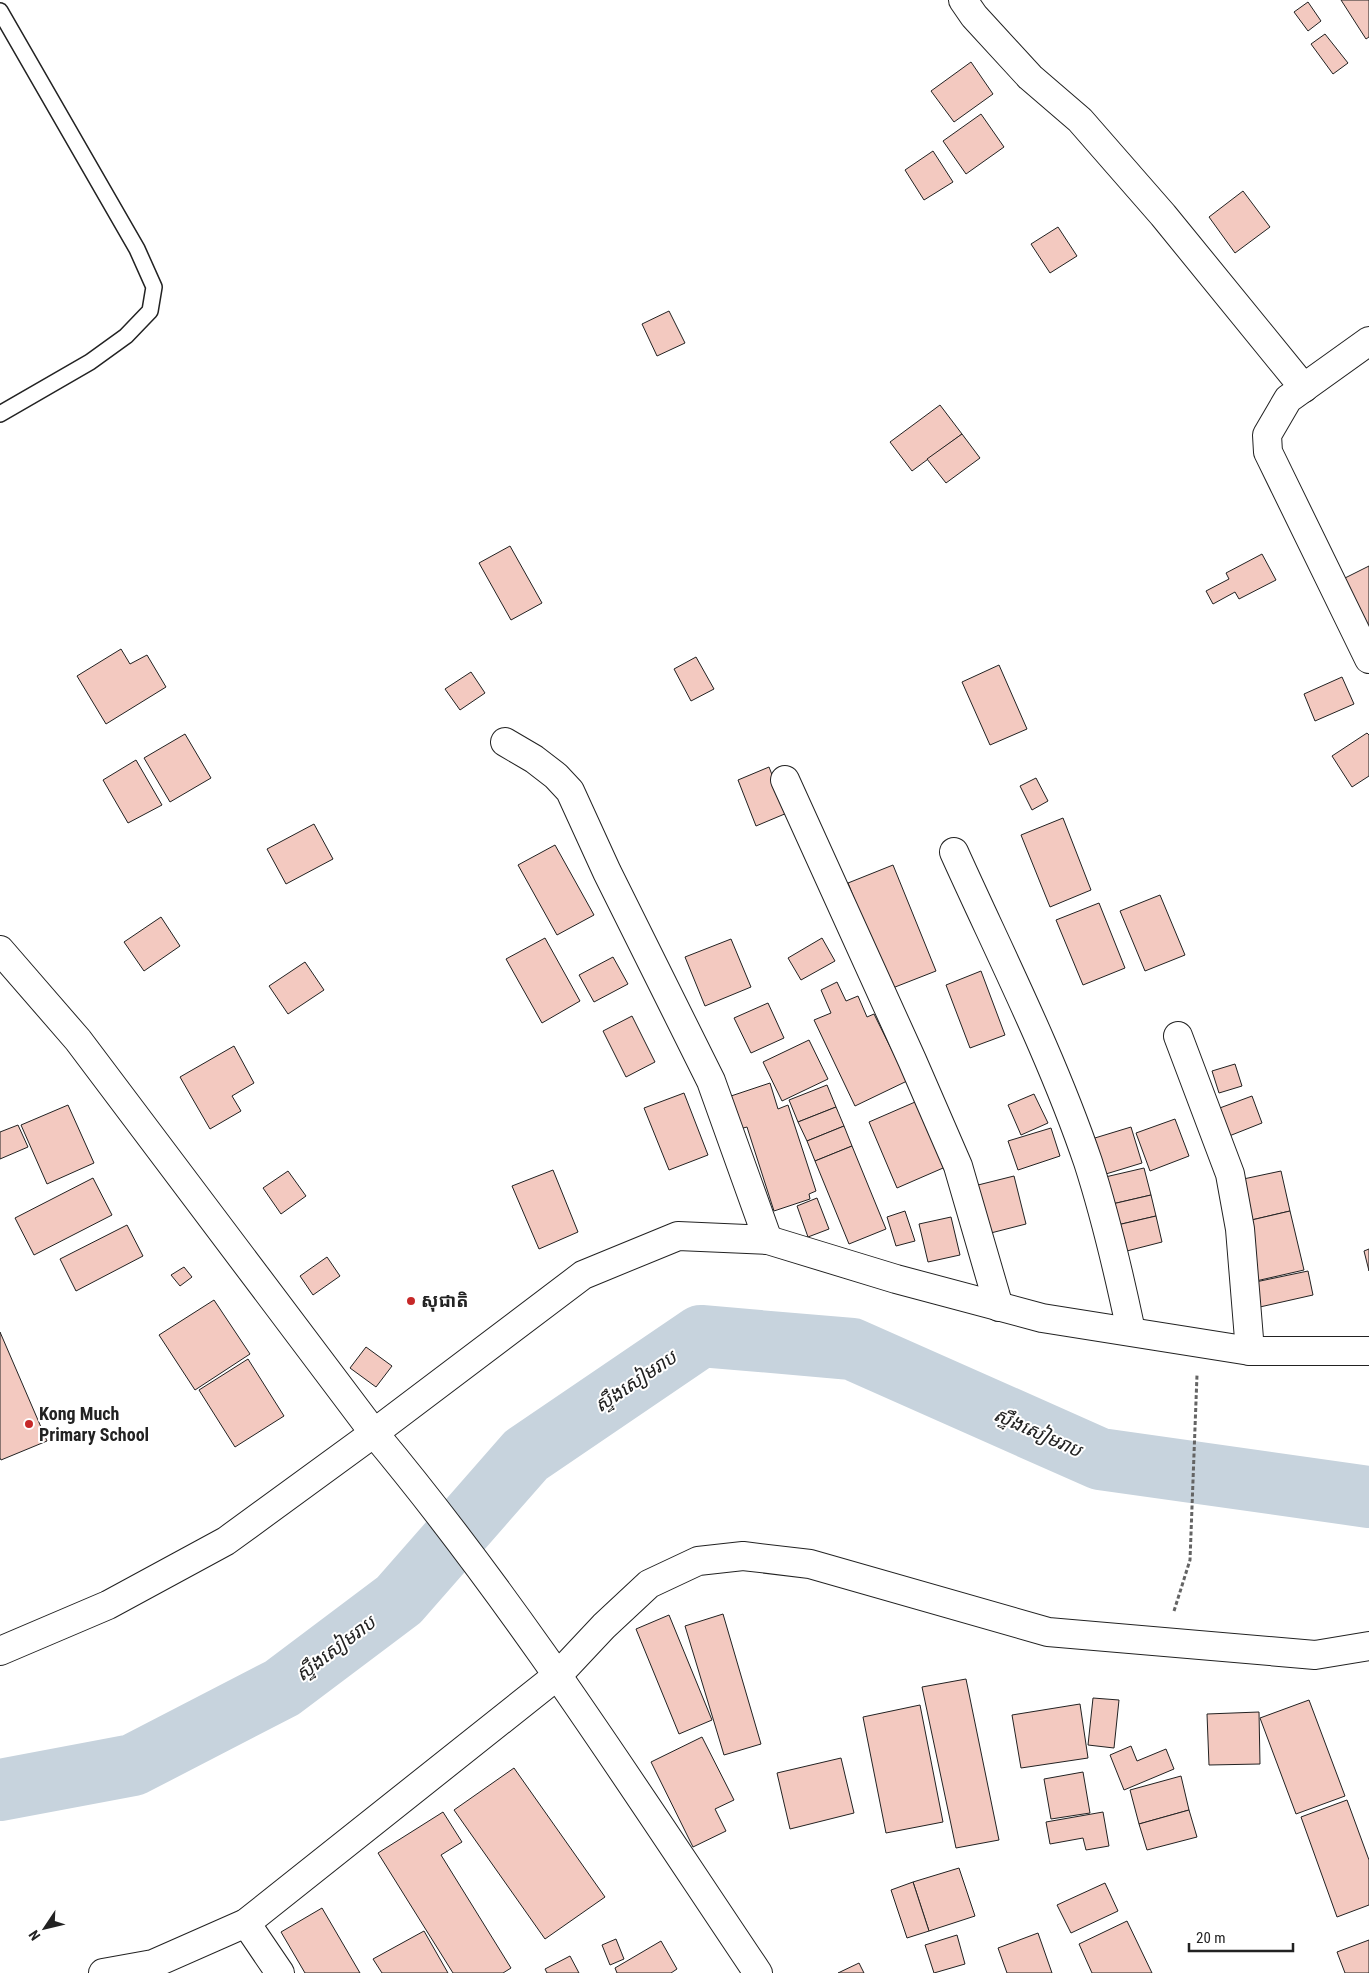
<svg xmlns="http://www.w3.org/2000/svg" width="1369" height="1973" viewBox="0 0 1369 1973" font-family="'Roboto Condensed','Noto Sans Khmer',sans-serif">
	<rect width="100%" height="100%" fill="#fff"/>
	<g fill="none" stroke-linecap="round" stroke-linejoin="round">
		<polyline stroke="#c7d3dd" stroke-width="62" points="0,1790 133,1765 282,1688 399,1600 526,1455 701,1336 852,1349 1100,1459 1369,1497"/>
	</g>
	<g fill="#f3c9c0" stroke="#222">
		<polygon points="1341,0 1369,0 1369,37 1366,39"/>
		<polygon points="1308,2 1321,21 1308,31 1294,12"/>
		<polygon points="1325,34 1348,63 1333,74 1311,44"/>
		<polygon points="971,62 993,94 954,122 931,91"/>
		<polygon points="981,114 1004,147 966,174 943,141"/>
		<polygon points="933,151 953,182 924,200 905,170"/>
		<polygon points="1243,191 1270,227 1235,253 1209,217"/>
		<polygon points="1058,227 1077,256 1050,273 1031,244"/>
		<polygon points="669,311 685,343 657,356 642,324"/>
		<polygon points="940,405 962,434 912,471 890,442"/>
		<polygon points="962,434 980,458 946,483 927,459"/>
		<polygon points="510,546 542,603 511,620 479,563"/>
		<polygon points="1262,554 1276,580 1239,599 1235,592 1213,604 1206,591 1229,579 1226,573"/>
		<polygon points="1369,566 1369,628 1360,632 1335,583"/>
		<polygon points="121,649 130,664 147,655 166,687 106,724 77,676"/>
		<polygon points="696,657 714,689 691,701 674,669"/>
		<polygon points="999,665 1027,729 990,745 962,682"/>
		<polygon points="471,672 485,693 460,710 445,689"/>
		<polygon points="1342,677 1354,704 1315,721 1304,694"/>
		<polygon points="1367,733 1369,735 1369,776 1352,787 1332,756"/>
		<polygon points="185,734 211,778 170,802 144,758"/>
		<polygon points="136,760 162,805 128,823 103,780"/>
		<polygon points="769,767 787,813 756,826 738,780"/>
		<polygon points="1036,778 1048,801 1032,810 1020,786"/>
		<polygon points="1063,818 1091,890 1050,907 1021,835"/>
		<polygon points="314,824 333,859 286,884 267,849"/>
		<polygon points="555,845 594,915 557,935 518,865"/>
		<polygon points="893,865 936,971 890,989 848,883"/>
		<polygon points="1160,895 1185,955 1145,971 1120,911"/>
		<polygon points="1099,903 1125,968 1083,985 1056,920"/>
		<polygon points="161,917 180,946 144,971 124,942"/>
		<polygon points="545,938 580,1001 542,1023 506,959"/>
		<polygon points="822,938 835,961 801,980 788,958"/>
		<polygon points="731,939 751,987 705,1006 685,957"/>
		<polygon points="613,957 628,984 594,1002 579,975"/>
		<polygon points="305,962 324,990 288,1014 269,986"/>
		<polygon points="981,971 1005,1035 970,1048 946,985"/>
		<polygon points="837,982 846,1001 858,996 867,1017 874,1014 907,1081 855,1106 814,1020 831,1013 821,990"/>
		<polygon points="768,1003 784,1038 751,1053 734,1018"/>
		<polygon points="632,1016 655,1062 626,1077 603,1031"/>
		<polygon points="809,1040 828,1079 782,1101 763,1062"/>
		<polygon points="234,1046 254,1083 232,1096 241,1111 210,1129 180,1077"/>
		<polygon points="1235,1064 1242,1086 1219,1093 1212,1071"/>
		<polygon points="770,1083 778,1109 788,1105 816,1191 809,1194 810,1199 774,1211 747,1127 732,1131 722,1099"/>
		<polygon points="827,1085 836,1107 798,1122 789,1100"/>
		<polygon points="684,1093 708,1155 669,1170 644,1108"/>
		<polygon points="1034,1094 1048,1123 1021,1135 1008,1105"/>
		<polygon points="1252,1096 1262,1123 1219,1140 1209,1112"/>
		<polygon points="922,1099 950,1165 897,1188 869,1122"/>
		<polygon points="68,1105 94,1163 47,1184 21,1125"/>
		<polygon points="836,1107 844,1126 807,1141 798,1122"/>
		<polygon points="1175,1119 1189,1156 1150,1171 1136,1133"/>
		<polygon points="18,1125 28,1147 0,1159 0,1132"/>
		<polygon points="844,1126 852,1146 815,1161 807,1141"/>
		<polygon points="1131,1127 1142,1163 1096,1177 1085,1141"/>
		<polygon points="1051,1128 1060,1156 1018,1170 1008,1141"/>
		<polygon points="852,1146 886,1229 849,1244 815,1161"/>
		<polygon points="1144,1168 1151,1195 1108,1205 1101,1178"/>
		<polygon points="553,1170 578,1232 539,1249 512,1186"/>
		<polygon points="288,1171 306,1196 281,1214 263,1188"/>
		<polygon points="1281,1171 1290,1211 1243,1222 1234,1181"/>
		<polygon points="1014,1176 1026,1224 983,1235 970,1187"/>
		<polygon points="93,1178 112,1215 34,1255 15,1218"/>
		<polygon points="1151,1195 1156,1216 1113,1226 1108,1205"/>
		<polygon points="817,1198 829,1229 808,1237 797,1206"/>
		<polygon points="905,1211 915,1241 896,1246 887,1217"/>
		<polygon points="1290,1211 1304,1270 1256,1281 1243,1222"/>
		<polygon points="1156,1216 1162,1242 1119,1253 1113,1226"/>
		<polygon points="951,1217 960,1255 928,1262 919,1224"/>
		<polygon points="127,1225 143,1256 76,1291 60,1259"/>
		<polygon points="1369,1249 1369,1271 1364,1251"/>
		<polygon points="327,1257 340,1276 313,1295 300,1276"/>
		<polygon points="184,1267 192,1277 180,1286 171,1275"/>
		<polygon points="1308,1271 1313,1295 1251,1309 1246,1284"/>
		<polygon points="214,1300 250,1354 195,1390 159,1335"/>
		<polygon points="0,1332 47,1441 1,1460 0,1458"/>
		<polygon points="366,1347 392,1366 376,1387 350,1368"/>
		<polygon points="248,1359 284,1416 235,1447 199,1390"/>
		<polygon points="723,1614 761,1744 724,1755 685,1626"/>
		<polygon points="669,1615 712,1720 679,1734 636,1629"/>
		<polygon points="966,1679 999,1840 956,1848 922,1687"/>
		<polygon points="1093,1698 1119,1700 1114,1748 1088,1745"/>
		<polygon points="1309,1700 1345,1796 1296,1814 1260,1718"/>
		<polygon points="1080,1704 1088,1758 1021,1768 1012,1715"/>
		<polygon points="920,1705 943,1822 886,1833 863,1717"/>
		<polygon points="1259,1712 1260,1764 1209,1765 1207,1714"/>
		<polygon points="702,1737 734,1800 715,1809 726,1831 693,1847 651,1762"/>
		<polygon points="1131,1746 1137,1761 1166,1749 1174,1769 1124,1790 1110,1755"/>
		<polygon points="841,1758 854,1813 790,1829 777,1773"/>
		<polygon points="514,1768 605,1897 545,1939 454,1810"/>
		<polygon points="1083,1772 1090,1813 1051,1819 1044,1779"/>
		<polygon points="1181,1776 1189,1810 1139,1824 1130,1790"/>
		<polygon points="1347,1800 1369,1860 1369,1905 1337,1917 1301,1817"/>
		<polygon points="1189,1810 1197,1837 1147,1850 1139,1824"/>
		<polygon points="443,1812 462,1842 441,1855 511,1968 503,1973 453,1973 378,1853"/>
		<polygon points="1103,1812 1109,1846 1086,1850 1083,1838 1050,1844 1046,1822"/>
		<polygon points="959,1868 975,1916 929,1931 913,1882"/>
		<polygon points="913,1882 929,1931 907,1938 891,1890"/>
		<polygon points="1105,1883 1118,1911 1071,1933 1057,1905"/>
		<polygon points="322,1908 360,1973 305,1973 281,1932"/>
		<polygon points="1127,1921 1152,1973 1092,1973 1079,1944"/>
		<polygon points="424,1931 448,1973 382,1973 373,1959"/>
		<polygon points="1038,1933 1052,1973 1007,1973 998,1948"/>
		<polygon points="957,1935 965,1964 934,1973 925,1945"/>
		<polygon points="616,1939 624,1959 610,1965 602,1945"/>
		<polygon points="1369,1940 1369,1973 1345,1973 1337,1952"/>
		<polygon points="661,1941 677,1969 671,1973 617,1973 615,1968"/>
		<polygon points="570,1956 579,1973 547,1973 545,1969"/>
		<polygon points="859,1963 864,1973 838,1973"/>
	</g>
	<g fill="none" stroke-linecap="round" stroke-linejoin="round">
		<g stroke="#222" stroke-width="18">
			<polyline id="lane" points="0,11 137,249 154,287 150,311 126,336 90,362 0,414"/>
		</g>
		<g stroke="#222" stroke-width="30">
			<g id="street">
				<polyline points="963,0 974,16 1030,77 1080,120 1163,215 1304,388"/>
				<polyline points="1369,341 1288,399 1267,435 1268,452 1369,659"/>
				<polyline points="505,742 534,759 556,776 570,791 607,872 711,1081 768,1240"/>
				<polyline points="785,780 912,1060 958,1166 999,1307"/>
				<path d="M954,852C1000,954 1052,1056 1088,1162C1106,1218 1119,1274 1131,1331"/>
				<polyline points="1178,1036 1230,1174 1240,1229 1250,1351"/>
				<polyline points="0,1651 108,1605 226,1541 374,1433 583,1275 678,1236 768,1240 896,1279 1042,1318 1250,1351 1369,1351"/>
				<polyline points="246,1923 280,1973"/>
			</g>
		</g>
		<g stroke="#222" stroke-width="30">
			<polyline id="secondary" points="103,1973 153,1964 246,1923 558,1675 604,1626 649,1584 698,1561 743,1556 810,1564 1048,1632 1315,1655 1369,1646"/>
		</g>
		<g stroke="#222" stroke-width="30">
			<path id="highway" d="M0,950L78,1040L374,1433C516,1603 635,1790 758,1973"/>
		</g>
		<polyline stroke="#646464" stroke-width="3" stroke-dasharray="4 2.5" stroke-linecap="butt" points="1174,1611 1190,1560 1197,1375"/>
		<use href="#lane" stroke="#fff" stroke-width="15"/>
		<use href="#street" stroke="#fff" stroke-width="28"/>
		<use href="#secondary" stroke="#fff" stroke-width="28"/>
		<use href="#highway" stroke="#fff" stroke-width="28"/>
	</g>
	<g fill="#c62828" stroke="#fff" stroke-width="2">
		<circle cx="411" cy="1301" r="5"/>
		<circle cx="29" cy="1424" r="5"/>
	</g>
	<g text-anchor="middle" stroke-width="4" stroke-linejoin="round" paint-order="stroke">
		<g font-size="18" font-weight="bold" fill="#222" stroke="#fff" text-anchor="start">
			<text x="421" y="1307">សុជាតិ</text>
			<text x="39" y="1420">Kong Much<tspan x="39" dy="21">Primary School</tspan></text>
		</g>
		<g font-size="19" font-style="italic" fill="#222" stroke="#fff">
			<text transform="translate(635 1381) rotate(-34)" y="7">ស្ទឹងសៀមរាប</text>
			<text transform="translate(1038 1432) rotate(24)" y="7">ស្ទឹងសៀមរាប</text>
			<text transform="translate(335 1648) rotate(-37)" y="7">ស្ទឹងសៀមរាប</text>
		</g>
	</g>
	<g transform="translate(45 1928) rotate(235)" stroke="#ffffff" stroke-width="4" paint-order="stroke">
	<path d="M0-4L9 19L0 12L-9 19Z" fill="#222222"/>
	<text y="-8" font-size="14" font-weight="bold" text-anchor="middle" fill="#222222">N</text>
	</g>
	<path d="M1189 1943v8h104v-8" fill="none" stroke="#222222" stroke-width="2.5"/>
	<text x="1196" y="1943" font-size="15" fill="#222222" stroke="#ffffff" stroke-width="4" paint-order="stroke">20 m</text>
</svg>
